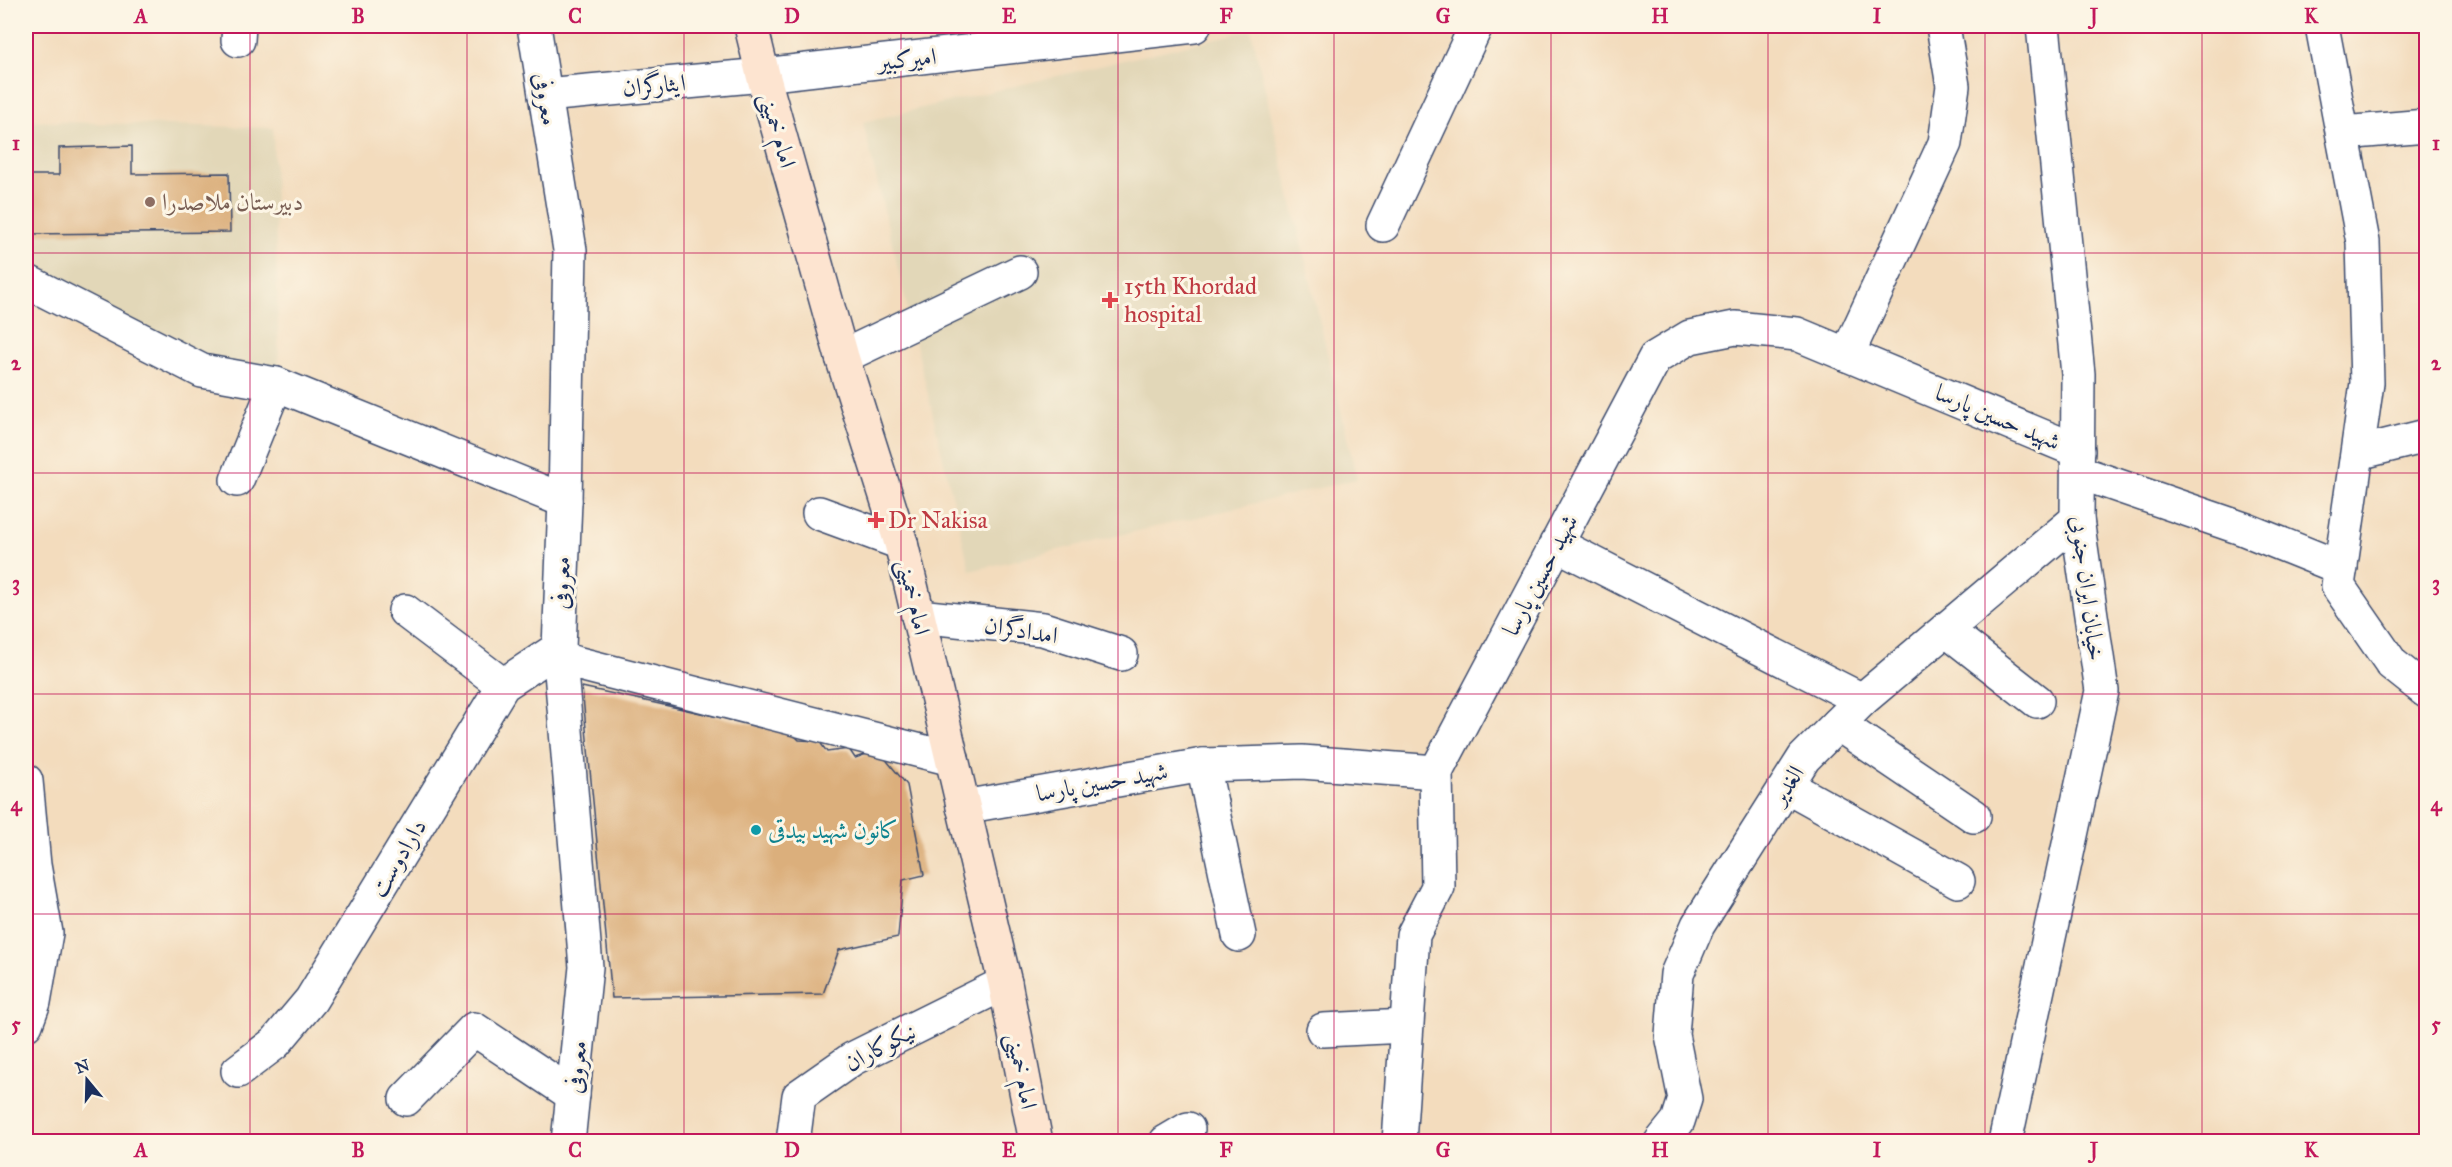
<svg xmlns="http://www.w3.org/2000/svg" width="2452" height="1167" viewBox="0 0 2452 1167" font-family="'IM FELL Great Primer',Amiri,serif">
	<rect width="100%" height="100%" fill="#fcf5e5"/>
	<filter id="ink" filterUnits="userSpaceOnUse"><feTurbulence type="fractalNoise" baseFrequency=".0167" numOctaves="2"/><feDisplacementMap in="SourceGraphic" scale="12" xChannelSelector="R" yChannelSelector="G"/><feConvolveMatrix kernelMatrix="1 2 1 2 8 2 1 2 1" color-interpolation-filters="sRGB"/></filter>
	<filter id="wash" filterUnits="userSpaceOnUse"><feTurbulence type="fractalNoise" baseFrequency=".008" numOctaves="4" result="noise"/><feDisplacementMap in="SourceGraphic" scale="24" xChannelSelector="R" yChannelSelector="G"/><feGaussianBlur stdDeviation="1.35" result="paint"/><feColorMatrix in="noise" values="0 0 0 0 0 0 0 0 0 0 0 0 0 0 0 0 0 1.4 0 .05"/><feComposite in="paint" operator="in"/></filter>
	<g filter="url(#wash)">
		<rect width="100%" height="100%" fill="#f3dcbd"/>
		<g fill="#e2d7b8">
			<polygon points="1251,30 1357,479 970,571 863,122"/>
			<polygon points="26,121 273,128 279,369 193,358 26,277"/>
		</g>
		<g id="blocks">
			<g fill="#dbaf7b">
				<polygon points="132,146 132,174 229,173 230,232 26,234 26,175 59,175 59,148"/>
				<polygon points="582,687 792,733 799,740 819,741 827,752 849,749 855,758 878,750 907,785 924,875 903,880 898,937 839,950 823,994 612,998"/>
			</g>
		</g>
	</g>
	<g filter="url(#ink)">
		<use href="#blocks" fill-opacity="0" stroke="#3b496c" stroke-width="1.5"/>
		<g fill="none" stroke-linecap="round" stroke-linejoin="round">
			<g stroke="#3b496c" stroke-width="36">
				<g id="street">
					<polyline points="534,26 570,250 565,501 559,648 586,967 568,1142"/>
					<polyline points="2322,26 2363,242 2367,383 2338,586 2392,664 2426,691"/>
					<polyline points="238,40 239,26"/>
					<polyline points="545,95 763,75 1194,26"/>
					<polyline points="2343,133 2426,126"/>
					<polyline points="1383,225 1476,26"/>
					<polyline points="26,281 202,371 276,384 565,501"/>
					<polyline points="1847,355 1945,143 1953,86 1943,26"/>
					<polyline points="842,357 1020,272"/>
					<polyline points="2358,453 2426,436"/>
					<polyline points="2078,472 2244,529 2341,568"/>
					<polyline points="237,480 276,384"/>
					<polyline points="819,513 901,543"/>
					<polyline points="1556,544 1862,700"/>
					<polyline points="405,611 503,685"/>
					<polyline points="918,616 1043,629 1121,654"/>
					<polyline points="1946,630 2037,701"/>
					<polyline points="560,659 952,759"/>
					<polyline points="1838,724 1974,816"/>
					<polyline points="1203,765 1239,935"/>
					<polyline points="26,781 34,865 46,933 34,1002 26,1024"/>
					<polyline points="1787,786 1958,881"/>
					<polyline points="963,807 1203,765 1302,762 1436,772 1655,358 1690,337 1735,328 1797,334 2078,451"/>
					<polyline points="1323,1030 1406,1026"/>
					<polyline points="238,1071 275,1043 311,1000 503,685 559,648"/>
					<polyline points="406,1099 474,1029 573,1095"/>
					<polyline points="793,1142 799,1096 852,1059 1005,983"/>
					<polyline points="1166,1142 1188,1129"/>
					<polyline points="1399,1142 1413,935 1438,887 1436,772"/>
					<polyline points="1661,1142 1678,1121 1685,1099 1672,1035 1677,974 1698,925 1804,758 1862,700 2077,519"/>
					<polyline points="2005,1142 2102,691 2077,519 2078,374 2043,26"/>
				</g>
			</g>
			<g stroke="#3b496c" stroke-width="36">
				<polyline id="secondary" points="751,26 763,75 842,357 901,543 1005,983 1036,1142"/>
			</g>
			<use href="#street" stroke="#fff" stroke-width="33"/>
			<use href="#secondary" stroke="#fde4d0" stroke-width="33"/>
		</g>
	</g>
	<path fill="none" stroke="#c2185b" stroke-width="1.5" stroke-opacity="0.55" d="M250,26V1142M467,26V1142M684,26V1142M901,26V1142M1118,26V1142M1334,26V1142M1551,26V1142M1768,26V1142M1985,26V1142M2202,26V1142M26,253H2426M26,473H2426M26,694H2426M26,914H2426"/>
	<circle fill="#8d6e63" stroke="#fcf5e5" stroke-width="2" cx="150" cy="202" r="6"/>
	<g fill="#e0444e" stroke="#fcf5e5" stroke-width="2">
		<path d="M1107 291h6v6h6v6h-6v6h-6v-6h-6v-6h6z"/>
		<path d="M873 511h6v6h6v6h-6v6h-6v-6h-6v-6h6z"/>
	</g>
	<circle fill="#0f9aa8" stroke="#fcf5e5" stroke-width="2" cx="756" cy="830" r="6"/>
	<g text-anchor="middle" stroke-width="6" stroke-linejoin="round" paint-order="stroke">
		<g font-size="24" fill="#1b2f5e" stroke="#fcf5e5">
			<text transform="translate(907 59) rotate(-6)" y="8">امیرکبیر</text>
			<text transform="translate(654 85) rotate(-5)" y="8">ایثارگران</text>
			<text transform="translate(546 99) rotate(81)" y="8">معروفی</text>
			<text transform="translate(778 130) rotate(74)" y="8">امام خمینی</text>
			<text transform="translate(1998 417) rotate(23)" y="8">شهید حسین پارسا</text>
			<text transform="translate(1540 575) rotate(-62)" y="8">شهید حسین پارسا</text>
			<text transform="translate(561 583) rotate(-88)" y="8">معروفی</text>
			<text transform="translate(2088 588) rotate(83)" y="8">خیابان ایران جنوبی</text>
			<text transform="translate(914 597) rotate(77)" y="8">امام خمینی</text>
			<text transform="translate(1021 630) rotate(9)" y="8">امدادگران</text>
			<text transform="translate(1102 782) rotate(-10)" y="8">شهید حسین پارسا</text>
			<text transform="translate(1787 785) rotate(-57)" y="8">الغدیر</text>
			<text transform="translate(398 858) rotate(-59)" y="8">دارادوست</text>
			<text transform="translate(880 1047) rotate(-28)" y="8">نیکوکاران</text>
			<text transform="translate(576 1067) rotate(-84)" y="8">معروفی</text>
			<text transform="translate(1022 1071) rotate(79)" y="8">امام خمینی</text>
		</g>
		<g font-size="24" fill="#785e54" stroke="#fcf5e5" text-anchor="start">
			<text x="162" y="210">دبیرستان ملاصدرا</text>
		</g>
		<g font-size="24" fill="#be3a42" stroke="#fcf5e5" text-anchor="start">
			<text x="1124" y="294">15th Khordad<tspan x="1124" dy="28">hospital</tspan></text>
			<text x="888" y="528">Dr Nakisa</text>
		</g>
		<g font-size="24" fill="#0d838f" stroke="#fcf5e5" text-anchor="start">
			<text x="768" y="838">کانون شهید بیدقی</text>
		</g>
	</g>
	<rect width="2452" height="1167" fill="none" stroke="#fcf5e5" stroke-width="66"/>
	<g transform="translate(87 1080) rotate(341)" stroke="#fcf5e5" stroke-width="4.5" paint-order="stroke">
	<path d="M0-4.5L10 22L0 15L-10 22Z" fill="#1b2f5e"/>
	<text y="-9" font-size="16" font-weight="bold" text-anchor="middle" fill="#1b2f5e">N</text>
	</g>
	<rect x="33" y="33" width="2386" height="1101" fill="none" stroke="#c2185b" stroke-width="2"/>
	<g font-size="20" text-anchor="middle" font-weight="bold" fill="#c2185b">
		<text x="141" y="23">A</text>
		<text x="358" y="23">B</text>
		<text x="575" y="23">C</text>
		<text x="792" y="23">D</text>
		<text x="1009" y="23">E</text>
		<text x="1226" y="23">F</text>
		<text x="1443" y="23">G</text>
		<text x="1660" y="23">H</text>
		<text x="1877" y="23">I</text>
		<text x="2094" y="23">J</text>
		<text x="2311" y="23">K</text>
		<text x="16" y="150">1</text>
		<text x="2436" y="150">1</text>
		<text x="16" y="370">2</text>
		<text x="2436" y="370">2</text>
		<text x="16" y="590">3</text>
		<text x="2436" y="590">3</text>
		<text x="16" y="811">4</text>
		<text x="2436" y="811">4</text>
		<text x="16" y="1031">5</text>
		<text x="2436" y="1031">5</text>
		<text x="141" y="1157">A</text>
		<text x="358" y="1157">B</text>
		<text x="575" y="1157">C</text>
		<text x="792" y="1157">D</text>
		<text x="1009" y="1157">E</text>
		<text x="1226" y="1157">F</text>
		<text x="1443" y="1157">G</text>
		<text x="1660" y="1157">H</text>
		<text x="1877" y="1157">I</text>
		<text x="2094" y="1157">J</text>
		<text x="2311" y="1157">K</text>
	</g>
</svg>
